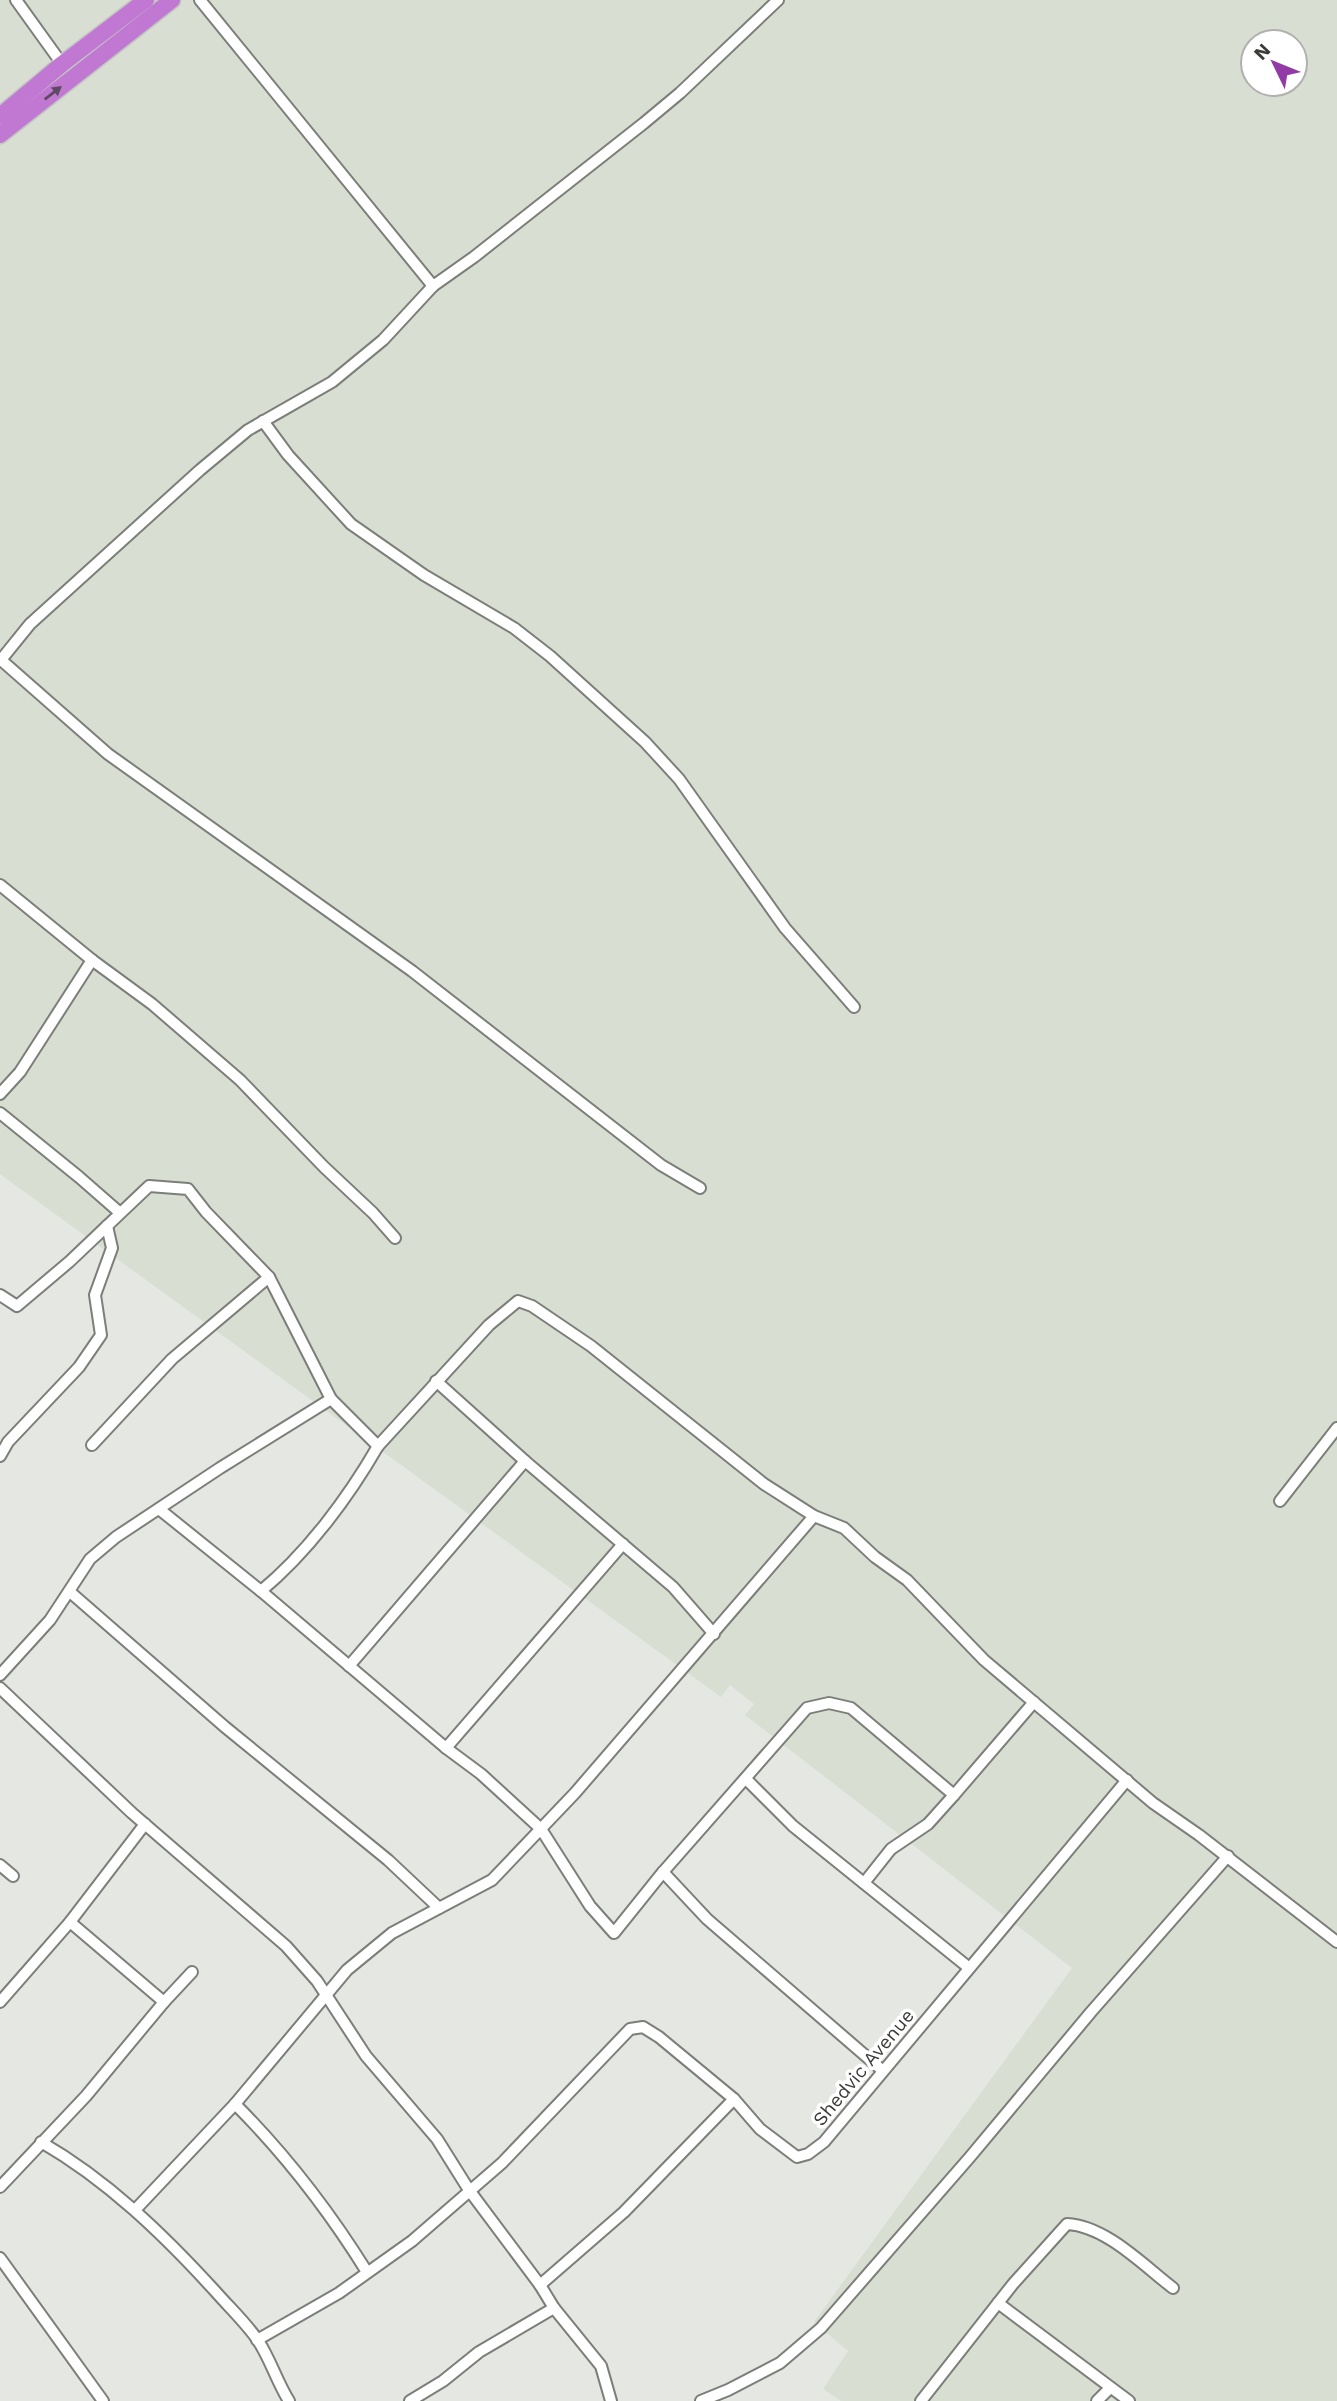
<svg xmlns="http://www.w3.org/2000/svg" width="1337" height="2401" viewBox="0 0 1337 2401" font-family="'Work Sans',sans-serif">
	<rect width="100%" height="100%" fill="#e5e7e2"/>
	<path fill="#d8ded2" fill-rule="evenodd" d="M0,0H1337V2401H841L823,2389L848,2351L814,2322L1072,1968L745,1715L754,1704L730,1685L721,1697L0,1174ZM1253,42H1295V84H1253Z"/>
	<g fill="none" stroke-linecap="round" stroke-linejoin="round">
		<g stroke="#7c7e79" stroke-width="14">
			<g id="minor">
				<polyline points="16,0 62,64"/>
				<polyline points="200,0 433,286"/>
				<polyline points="263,421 288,455 351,524 424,575 514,628 550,656 645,742 679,779 785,928 854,1007"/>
				<polyline points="0,659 108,754 412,971 661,1165 700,1188"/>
				<polyline points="0,661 30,624 200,470 248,430 332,382 383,340 433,286 474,257 644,123 680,93 778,0"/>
				<polyline points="0,885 92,960"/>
				<polyline points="0,1094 20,1072 92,960 152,1004 240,1080 324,1167 373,1213 395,1238"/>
				<polyline points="0,1113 79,1177 119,1212"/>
				<path d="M0,1295L17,1306L69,1262L149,1186L188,1189L206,1212L269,1277L331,1399L378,1446C348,1498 307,1553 261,1591"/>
				<polyline points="436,1381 525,1461 673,1587 714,1634"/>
				<polyline points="92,1445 172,1359 269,1277"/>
				<polyline points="378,1446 489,1325 518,1301 532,1306 591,1346 764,1484 814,1516 844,1528 875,1557 907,1580 984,1660 1153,1803 1199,1835 1337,1942"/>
				<polyline points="0,1456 8,1442 79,1367 101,1335 95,1295 112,1248 107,1226"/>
				<polyline points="1280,1501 1337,1428"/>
				<polyline points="159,1509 261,1591 446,1748 481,1774 541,1829 590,1906 614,1933 663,1872 807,1708 829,1703 851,1708 954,1795 1034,1702"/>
				<polyline points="70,1592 225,1727 388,1860 439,1908"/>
				<polyline points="349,1666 525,1461"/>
				<polyline points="0,1675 50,1620 90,1559 116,1537 220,1468 331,1399"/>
				<polyline points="0,1688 132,1813 286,1946 317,1981 366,2056 437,2139 469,2190 540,2285 554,2308 601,2366 611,2401"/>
				<polyline points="446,1748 623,1544"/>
				<polyline points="746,1779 793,1826 968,1967"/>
				<polyline points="0,1865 13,1876"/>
				<polyline points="663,1872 707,1919 882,2070"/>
				<polyline points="864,1883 891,1849 928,1824 954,1795"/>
				<polyline points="0,2002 70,1922 145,1824"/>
				<polyline points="164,2002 192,1972"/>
				<path d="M235,2104C286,2155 329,2211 367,2272"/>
				<path d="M41,2142C107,2180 163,2234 215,2291C229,2307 245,2322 257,2339C270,2358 277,2382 289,2401"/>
				<polyline points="0,2187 86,2096 164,2002 70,1922"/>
				<polyline points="135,2210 235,2104 347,1970 392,1933 492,1880 575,1793 814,1516"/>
				<polyline points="0,2258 103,2401"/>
				<polyline points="540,2285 624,2212 734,2099"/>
				<polyline points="998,2303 1129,2401"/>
				<polyline points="257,2340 339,2293 412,2241 502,2163 630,2029 643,2027 659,2037 734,2099 760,2129 797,2157 808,2154 824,2142 1127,1780"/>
				<polyline points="410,2401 443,2381 479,2352 554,2308"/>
				<polyline points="701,2401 728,2390 780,2363 821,2328 970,2157 1091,2012 1228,1856"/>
				<path d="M921,2401L1013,2284L1067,2224C1106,2226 1143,2265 1173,2288"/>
				<polyline points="1097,2401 1110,2388"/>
			</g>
		</g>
		<g stroke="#c4c4c4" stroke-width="19">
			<g id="highway">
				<polyline points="0,116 62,64 146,0"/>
				<polyline points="0,135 172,0"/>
			</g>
		</g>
		<use href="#minor" stroke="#fff" stroke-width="10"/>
		<use href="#highway" stroke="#c078d2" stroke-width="16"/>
	</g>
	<defs><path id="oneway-solid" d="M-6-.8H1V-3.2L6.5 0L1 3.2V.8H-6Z" transform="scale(1.75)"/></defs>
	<use fill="#5c4b60" href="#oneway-solid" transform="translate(53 93) rotate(-38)"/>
	<g text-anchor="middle" stroke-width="7" stroke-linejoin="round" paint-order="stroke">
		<g font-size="19" fill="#3b3c3a" stroke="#fff">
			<text transform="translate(863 2067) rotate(-50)" y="7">Shedvic Avenue</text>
		</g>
	</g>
	<g transform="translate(1274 63) rotate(313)"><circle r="33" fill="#ffffff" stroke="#b1b1b0" stroke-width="2"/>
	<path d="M0-5L12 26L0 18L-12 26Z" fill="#923ba7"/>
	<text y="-10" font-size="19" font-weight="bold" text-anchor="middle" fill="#3b3c3a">N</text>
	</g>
</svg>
